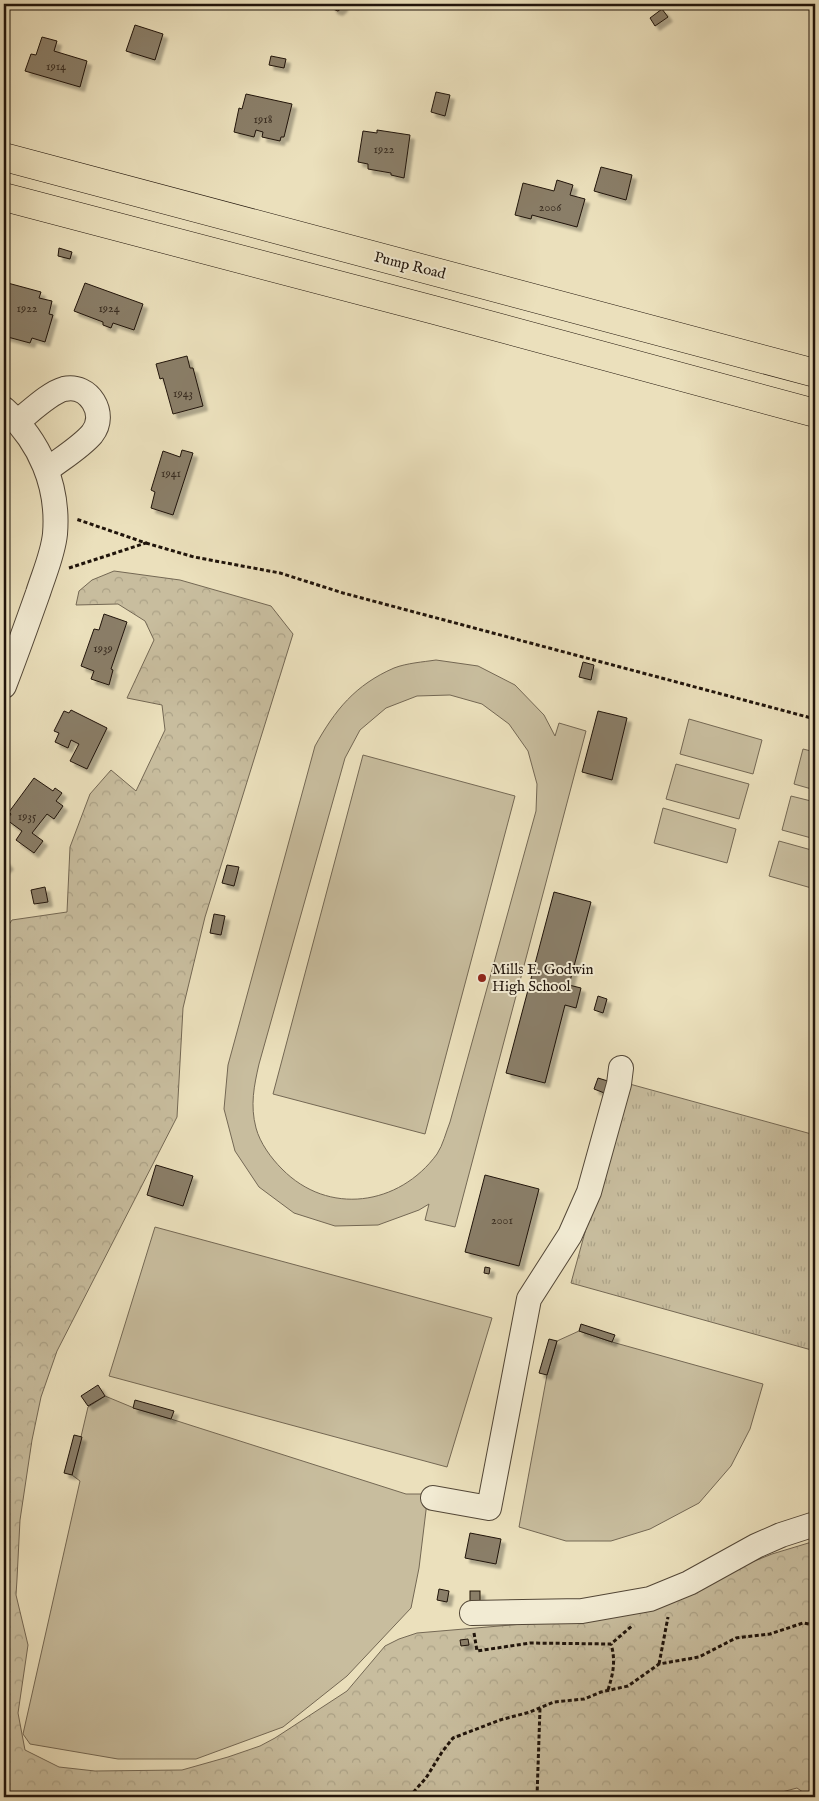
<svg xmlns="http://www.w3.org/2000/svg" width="819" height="1801" viewBox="0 0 819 1801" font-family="'IM FELL English',serif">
	<defs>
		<pattern id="forest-crowns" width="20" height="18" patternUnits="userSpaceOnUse" patternTransform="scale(1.25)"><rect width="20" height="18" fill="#c8bd9e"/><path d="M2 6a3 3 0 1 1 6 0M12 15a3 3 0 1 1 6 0" fill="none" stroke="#aca287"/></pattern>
		<pattern id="park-tufts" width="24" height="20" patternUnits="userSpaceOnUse" patternTransform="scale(1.25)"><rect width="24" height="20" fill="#c8bd9e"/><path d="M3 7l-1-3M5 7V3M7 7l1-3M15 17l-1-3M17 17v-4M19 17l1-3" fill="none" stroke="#aca287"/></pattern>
		<filter id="shadow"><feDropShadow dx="4.5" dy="4.5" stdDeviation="1" flood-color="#0004"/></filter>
	</defs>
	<rect width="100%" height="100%" fill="#ebe0bc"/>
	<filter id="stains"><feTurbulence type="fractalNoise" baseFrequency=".004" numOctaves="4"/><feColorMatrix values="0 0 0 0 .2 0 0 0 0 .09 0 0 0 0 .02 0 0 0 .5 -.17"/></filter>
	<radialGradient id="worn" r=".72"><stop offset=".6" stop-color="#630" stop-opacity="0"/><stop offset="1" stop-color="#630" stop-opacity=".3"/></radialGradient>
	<g fill="#c8bd9e" stroke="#746854" fill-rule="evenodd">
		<path d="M436,660L478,666L515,685L544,715L555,736L559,723L586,731L455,1227L425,1220L429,1204L419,1210L378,1225L335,1226L294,1213L259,1187L235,1151L224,1109L228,1065L315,746C335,710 355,685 394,668C407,663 423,662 436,660ZM450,695L482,704L509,724L528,751L537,784L536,811L450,1122C446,1132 443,1145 437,1154C399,1206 328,1216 282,1169C271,1158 260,1143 256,1128C250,1105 254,1086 259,1064L345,758L360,730L386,708L417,696Z"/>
		<polygon points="689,719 762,740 753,774 680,754"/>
		<polygon points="803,749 815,752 815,790 794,784"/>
		<polygon points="363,755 515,796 425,1134 273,1094"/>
		<polygon points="676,764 749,784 739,819 666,799"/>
		<polygon points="791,796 815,802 815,839 782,830"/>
		<polygon points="663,808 736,829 727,863 654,843"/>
		<polygon points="779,841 815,851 815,889 769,876"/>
		<polygon points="155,1227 492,1318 447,1467 109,1376"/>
		<polygon points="579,1331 612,1342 763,1384 750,1429 731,1466 699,1503 650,1529 611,1541 566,1541 519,1527 547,1375 557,1341"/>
		<polygon points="105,1396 134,1408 171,1419 406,1494 428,1494 419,1568 411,1608 347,1676 283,1727 196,1759 118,1759 30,1744 23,1734 80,1481 72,1475 88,1407"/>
	</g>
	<polygon fill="url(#forest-crowns)" stroke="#746854" points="114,571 180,580 271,606 293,634 205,917 183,1008 177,1117 57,1351 41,1397 32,1440 20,1520 17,1579 16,1595 28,1645 18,1713 25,1750 59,1767 95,1771 182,1770 228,1757 260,1746 275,1738 347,1691 385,1646 399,1639 417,1633 617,1616 772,1554 815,1541 815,1797 810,1797 797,1788 763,1797 4,1797 4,932 12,920 67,912 70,847 90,794 111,770 136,791 165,730 162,705 127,698 154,640 145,621 118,604 76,605 79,591 92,580"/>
	<polygon fill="url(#park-tufts)" stroke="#746854" points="626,1083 815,1135 815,1351 571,1283"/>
	<g fill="#8a7e67" stroke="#20140b" filter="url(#shadow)">
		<polygon points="331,4 344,4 342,8 338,11 333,9"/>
		<polygon points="662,9 668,17 655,26 650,18"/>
		<polygon points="135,25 163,34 155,60 126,51"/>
		<polygon points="42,37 57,41 54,51 87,61 80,87 25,71 31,54 36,55"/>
		<polygon points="271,56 286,59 284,68 269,65"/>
		<polygon points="436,92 450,95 445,116 431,112"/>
		<polygon points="246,94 292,104 284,137 281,137 280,141 262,137 263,132 256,130 254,137 234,132 239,108 242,109"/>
		<polygon points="377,130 410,135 404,178 391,175 391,173 368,169 368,164 358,162 363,131 377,133"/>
		<polygon points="601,167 632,175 626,200 594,191"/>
		<polygon points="557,180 573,185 570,195 585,199 577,227 532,215 531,219 515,215 523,183 554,191"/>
		<polygon points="59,248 72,252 70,259 58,256"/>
		<polygon points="4,282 41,292 39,298 52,301 49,314 53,315 45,342 32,338 30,343 4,336"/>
		<polygon points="85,283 143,304 134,330 113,323 111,328 103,325 103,322 74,311"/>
		<polygon points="187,356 190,368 193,368 203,406 173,414 163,378 160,379 156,364"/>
		<polygon points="182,450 193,453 173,515 151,508 155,492 151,490 163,451 180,457"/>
		<polygon points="104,614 127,622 111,669 113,670 109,685 91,679 94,671 81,666 94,629 99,630"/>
		<polygon points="583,662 594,665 591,680 579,677"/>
		<polygon points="71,710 107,728 87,769 70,761 79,744 71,740 68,748 55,742 59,733 54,731 64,711 69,713"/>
		<polygon points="598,711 627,718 612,780 582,772"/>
		<polygon points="34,778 53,791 55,788 62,793 56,801 63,806 54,819 47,814 32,833 43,841 34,853 16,840 22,831 7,820 11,814 9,812"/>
		<polygon points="4,859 9,865 4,870"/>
		<polygon points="227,865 239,867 234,886 222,883"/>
		<polygon points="45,887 48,902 34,904 31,890"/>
		<polygon points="554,892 591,902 569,985 581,988 576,1008 565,1005 545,1083 506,1073"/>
		<polygon points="214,914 225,916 221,935 210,933"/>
		<polygon points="598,996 607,999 603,1013 594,1010"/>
		<polygon points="598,1078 611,1082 607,1094 594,1089"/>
		<polygon points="156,1165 193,1176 183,1206 147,1195"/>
		<polygon points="485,1175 539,1189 519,1266 465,1252"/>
		<polygon points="485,1267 490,1268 489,1274 484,1273"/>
		<polygon points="581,1324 615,1335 612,1342 579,1331"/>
		<polygon points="549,1339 557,1341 547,1375 539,1373"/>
		<polygon points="98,1385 105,1396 88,1406 81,1396"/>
		<polygon points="135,1400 174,1411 171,1419 133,1408"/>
		<polygon points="74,1435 82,1437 72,1475 64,1473"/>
		<polygon points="470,1533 501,1539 496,1564 465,1558"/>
		<polygon points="439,1589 449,1591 447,1602 437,1600"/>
		<rect x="470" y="1591" width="10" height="11"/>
		<polygon points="468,1639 469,1645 461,1646 460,1640"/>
	</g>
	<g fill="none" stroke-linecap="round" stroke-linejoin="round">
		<g stroke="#534737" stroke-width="26">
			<g id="minor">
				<path d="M4,409C40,441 59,486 55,534C53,554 44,574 38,593C27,624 16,655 4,686"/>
				<path d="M17,422C29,413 49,393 64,389C89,383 108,414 92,434C81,447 61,459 47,470"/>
				<polyline points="433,1498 489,1508 529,1299 570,1235 589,1192 619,1084 621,1068"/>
				<polyline points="472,1613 582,1611 650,1599 689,1583 756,1546 781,1535 815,1524"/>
			</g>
		</g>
		<g stroke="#20140b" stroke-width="29">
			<g id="major">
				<polyline points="4,157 815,373"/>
				<polyline points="4,197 434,310 815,413"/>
			</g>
		</g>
		<g stroke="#20140b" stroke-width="3" stroke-dasharray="4 2.5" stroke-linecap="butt">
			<polyline points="146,543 194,557 280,573 343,593 815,719"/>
			<polyline points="69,568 146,543 76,519"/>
			<polyline points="474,1633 477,1651 530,1643 611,1644 633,1625"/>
			<polyline points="659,1664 668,1617"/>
			<path d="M608,1690C613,1674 616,1661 611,1644"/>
			<polyline points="409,1797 426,1778 442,1752 453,1738 500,1720 530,1712 554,1702 584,1699 601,1692 628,1686 659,1664 699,1657 736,1638 770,1634 803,1623 815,1625"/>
			<polyline points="537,1797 540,1708"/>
		</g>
		<use href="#minor" stroke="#f2ebd3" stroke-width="24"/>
		<use href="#major" stroke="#ebe0bc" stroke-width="28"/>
	</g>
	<circle fill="#8f2418" stroke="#f2ebd3" stroke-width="2" cx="482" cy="978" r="5"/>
	<g text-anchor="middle" stroke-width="4" stroke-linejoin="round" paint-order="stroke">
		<g font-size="12" fill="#3a2e22">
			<text x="56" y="70">1914</text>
			<text x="263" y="123">1918</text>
			<text x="384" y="153">1922</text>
			<text x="550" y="211">2006</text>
			<text x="27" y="312">1922</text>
			<text x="109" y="312">1924</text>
			<text x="183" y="397">1943</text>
			<text x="171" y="477">1941</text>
			<text x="103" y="652">1939</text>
			<text x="27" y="820">1935</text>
			<text x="502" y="1224">2001</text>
		</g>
		<g font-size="15" fill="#20140b" stroke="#f2ebd3">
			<text transform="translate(410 265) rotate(14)" y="5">Pump Road</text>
		</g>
		<g font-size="15" fill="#20140b" stroke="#f2ebd3" text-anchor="start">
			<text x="492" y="974">Mills E. Godwin<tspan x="492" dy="17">High School</tspan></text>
		</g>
	</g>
	<rect width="819" height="1801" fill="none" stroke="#ebe0bc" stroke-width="20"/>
	<rect x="5" y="5" width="809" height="1791" fill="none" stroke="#20140b" stroke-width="2.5"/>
	<rect x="10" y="10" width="799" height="1781" fill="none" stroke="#20140b"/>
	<rect width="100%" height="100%" filter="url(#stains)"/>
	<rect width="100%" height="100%" fill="url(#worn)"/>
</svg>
